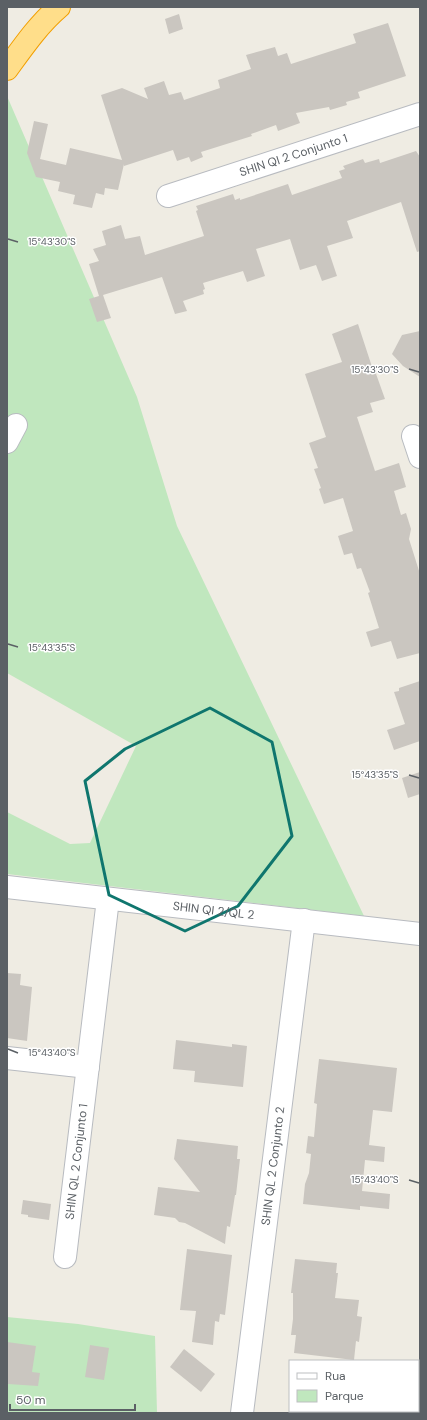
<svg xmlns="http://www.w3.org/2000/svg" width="427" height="1420" viewBox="0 0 427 1420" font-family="'DM Sans',sans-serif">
	<rect width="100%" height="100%" fill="#efece3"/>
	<g fill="#c0e7be">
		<polygon points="7,96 137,397 177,526 364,916 7,874 7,812 70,844 90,843 136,746 7,673"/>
		<polygon points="7,1317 78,1324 155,1336 157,1413 7,1413"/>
	</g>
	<g fill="#cac6c0">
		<polygon points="179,14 183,29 169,34 165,19"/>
		<polygon points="388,23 406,76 358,92 360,98 346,102 347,105 330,110 329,107 296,113 300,123 278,131 276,125 251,134 252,136 201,152 203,157 191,162 189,157 177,161 173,150 124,166 124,164 118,190 105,188 104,195 96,193 92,208 73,204 75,195 58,191 60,182 36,177 27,153 34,121 48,124 40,159 66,165 70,148 122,160 101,95 122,88 148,99 144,88 164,81 169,95 181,92 184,100 220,88 218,80 251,69 246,55 275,47 278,56 287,53 291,64 356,43 353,34"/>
		<polygon points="416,151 420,157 420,251 417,252 401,202 347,221 353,238 327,246 337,276 322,281 316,265 300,270 290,239 256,249 265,276 247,282 243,271 203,283 205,289 203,290 204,294 183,301 187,311 175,314 162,277 103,295 111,318 97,322 89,299 99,296 89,264 99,261 93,249 106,245 102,231 121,225 125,239 140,236 145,255 204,236 196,211 198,210 196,206 233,194 235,200 240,198 240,200 288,184 292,195 342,178 339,171 345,169 343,166 363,159 365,163 379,159 380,163"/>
		<polygon points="358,324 374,373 375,371 385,399 370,403 373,412 357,417 375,471 399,463 406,487 394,491 401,515 406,513 411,529 409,539 420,574 420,653 397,659 391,641 371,647 366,632 379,628 368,593 370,592 361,568 357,569 352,553 344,555 338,536 353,531 343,498 324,504 319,489 321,488 314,469 318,468 309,443 326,437 305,374 342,362 332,334"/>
		<polygon points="420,331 420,377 403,366 392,354 402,335"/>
		<polygon points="420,681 420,741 394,750 387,730 405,724 394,692 399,691 399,688"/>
		<polygon points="420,772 420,794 408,798 402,778"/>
		<polygon points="7,973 21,974 20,985 32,987 27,1041 7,1038"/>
		<polygon points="176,1040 232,1047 232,1044 247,1046 243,1087 194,1082 195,1071 173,1069"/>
		<polygon points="319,1059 397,1068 392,1112 373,1110 369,1145 385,1147 384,1162 365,1160 362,1191 390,1194 389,1209 360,1206 360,1210 303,1204 305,1184 309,1173 311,1154 306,1153 308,1136 314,1137 317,1104 314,1103"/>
		<polygon points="177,1139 238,1146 237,1159 240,1159 236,1195 235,1195 230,1227 227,1226 225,1244 185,1223 179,1222 175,1218 154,1215 158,1187 200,1192 174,1159"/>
		<polygon points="23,1200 51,1204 49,1220 28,1217 28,1215 21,1214"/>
		<polygon points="187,1249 232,1255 225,1315 220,1314 219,1322 215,1321 213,1345 192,1342 196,1311 180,1310"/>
		<polygon points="295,1259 337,1263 336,1273 338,1273 335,1298 359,1300 357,1316 362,1317 359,1342 356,1341 354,1360 294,1353 296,1335 291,1335 293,1319 293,1293 291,1293"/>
		<polygon points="7,1342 36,1346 32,1372 40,1373 38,1386 8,1384"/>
		<polygon points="90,1345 109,1348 104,1380 85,1377"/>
		<polygon points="184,1349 215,1374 201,1392 170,1367"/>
	</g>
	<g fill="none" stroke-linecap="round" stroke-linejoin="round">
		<g stroke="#b8bbc0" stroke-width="24">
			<g id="minor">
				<path id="s1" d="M168,196L420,114"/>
				<polyline points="413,436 420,457"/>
				<polyline points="7,442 16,425"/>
				<path id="s2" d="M7,887L420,934"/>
				<polyline points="7,1058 88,1067"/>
				<path id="s3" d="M65,1257L108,899"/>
				<path id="s4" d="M242,1413L304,920"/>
			</g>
		</g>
		<g stroke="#f29f00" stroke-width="24">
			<path id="highway" d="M7,69C23,47 38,25 59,7"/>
		</g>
		<use href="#minor" stroke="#fff" stroke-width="22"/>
		<use href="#highway" stroke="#ffde8a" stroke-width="22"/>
	</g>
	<path fill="none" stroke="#0f766e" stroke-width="3" stroke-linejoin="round" d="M210,708L272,742L292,836L238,906L185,931L109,895L85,781L125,749Z"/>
	<path fill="none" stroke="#5b6065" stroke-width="1.5" d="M8,239L18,242M409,369L419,372M8,644L18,647M409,775L419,778M8,1049L18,1053M409,1180L419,1183"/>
	<g text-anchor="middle" stroke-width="3" stroke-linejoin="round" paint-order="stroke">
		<g font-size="12" fill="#5b6065" stroke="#fff">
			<text dy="4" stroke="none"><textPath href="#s1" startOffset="132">SHIN QI 2 Conjunto 1</textPath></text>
			<text dy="4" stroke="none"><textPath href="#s2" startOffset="208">SHIN QI 2/QL 2</textPath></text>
			<text dy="4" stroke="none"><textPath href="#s3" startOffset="96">SHIN QL 2 Conjunto 1</textPath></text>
			<text dy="4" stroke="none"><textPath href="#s4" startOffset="249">SHIN QL 2 Conjunto 2</textPath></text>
		</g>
	</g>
	<g font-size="10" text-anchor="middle" fill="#5b6065" stroke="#fff" stroke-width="3" stroke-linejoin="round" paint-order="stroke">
		<text x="52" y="245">15°43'30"S</text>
		<text x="375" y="373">15°43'30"S</text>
		<text x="52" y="651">15°43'35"S</text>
		<text x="375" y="778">15°43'35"S</text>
		<text x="52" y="1056">15°43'40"S</text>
		<text x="375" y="1183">15°43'40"S</text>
	</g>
	<rect width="427" height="1420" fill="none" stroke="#5b6065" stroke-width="16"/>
	<rect x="289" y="1360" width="130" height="52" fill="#ffffff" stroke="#bdbfc1"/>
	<rect x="297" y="1373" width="20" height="6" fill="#ffffff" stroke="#bdbfc1"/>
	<text x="325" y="1380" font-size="12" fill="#5b6065">Rua</text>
	<rect x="297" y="1390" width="20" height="12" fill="#c0e7be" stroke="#bdbfc1"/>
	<text x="325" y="1400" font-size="12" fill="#5b6065">Parque</text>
	<path d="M10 1404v6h125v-6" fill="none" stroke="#5b6065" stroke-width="2"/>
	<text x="16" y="1404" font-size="12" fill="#5b6065" stroke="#ffffff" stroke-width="3" paint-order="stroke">50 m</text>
</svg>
